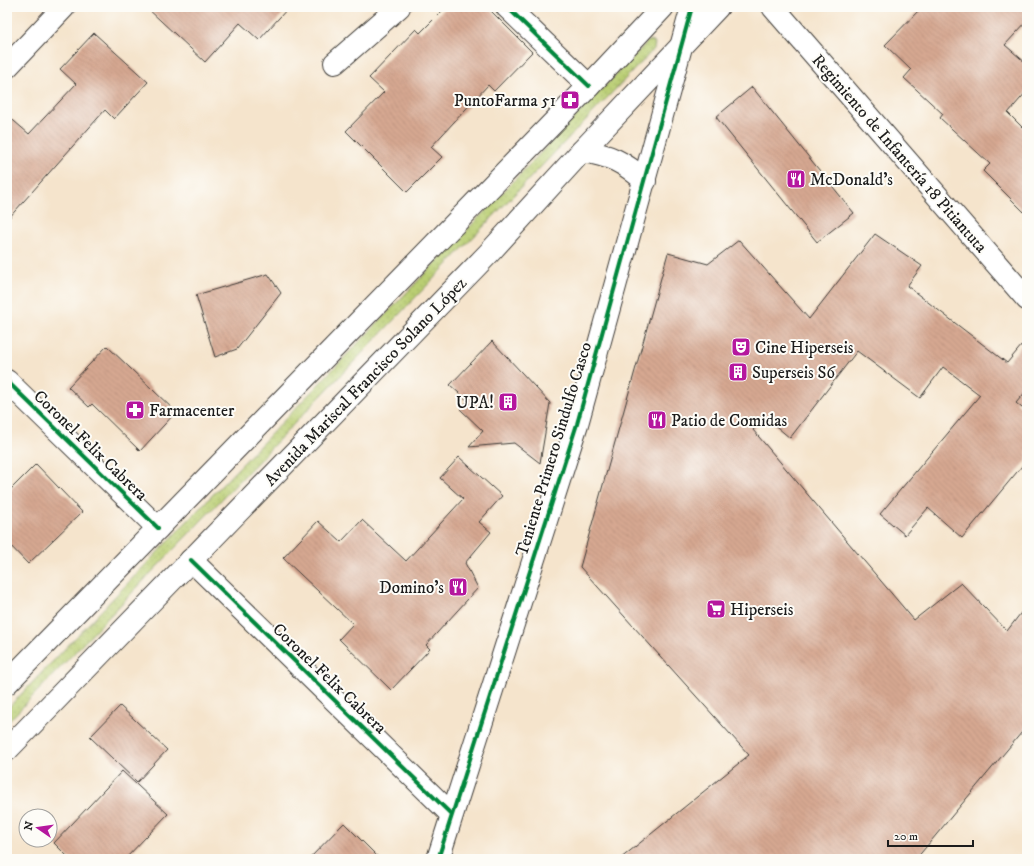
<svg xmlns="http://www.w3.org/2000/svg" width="1034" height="866" viewBox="0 0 1034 866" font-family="'IM FELL DW Pica',serif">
	<defs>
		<pattern id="grass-dots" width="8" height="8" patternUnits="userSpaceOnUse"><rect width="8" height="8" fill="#b9ce72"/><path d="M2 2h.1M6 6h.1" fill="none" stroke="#9eb062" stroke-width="1.8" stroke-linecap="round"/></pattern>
		<pattern id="building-back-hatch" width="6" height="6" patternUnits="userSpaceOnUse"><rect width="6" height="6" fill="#d6a791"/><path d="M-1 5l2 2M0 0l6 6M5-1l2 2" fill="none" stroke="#b78f7c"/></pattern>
	</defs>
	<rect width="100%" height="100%" fill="#fdfcf7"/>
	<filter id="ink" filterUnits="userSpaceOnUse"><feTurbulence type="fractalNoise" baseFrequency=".025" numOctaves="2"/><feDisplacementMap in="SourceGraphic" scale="8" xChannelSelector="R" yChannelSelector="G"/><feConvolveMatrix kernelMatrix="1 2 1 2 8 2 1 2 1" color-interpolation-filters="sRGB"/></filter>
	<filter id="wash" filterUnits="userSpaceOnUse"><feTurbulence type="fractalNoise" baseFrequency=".012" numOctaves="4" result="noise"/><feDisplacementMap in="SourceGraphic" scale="16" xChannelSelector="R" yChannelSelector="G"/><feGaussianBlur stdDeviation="0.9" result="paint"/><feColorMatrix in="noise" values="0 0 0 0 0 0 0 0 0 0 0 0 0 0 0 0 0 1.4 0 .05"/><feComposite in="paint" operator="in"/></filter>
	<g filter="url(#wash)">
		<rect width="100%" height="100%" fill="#f5e4cc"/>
		<polygon fill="url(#grass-dots)" stroke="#6a7547" points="649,40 655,43 654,49 7,723 7,709"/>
		<g id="blocks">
			<g fill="url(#building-back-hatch)">
				<polygon points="146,7 289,7 259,40 240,23 205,62"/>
				<polygon points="446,7 487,7 532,52 494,91 488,85 431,147 442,157 407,192 346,131 384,92 369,78 416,29 420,33"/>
				<polygon points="922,7 1027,7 1027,21 1005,45 1027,64 1027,91 1008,113 1027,132 1027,215 983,171 990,164 940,118 943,114 904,78 911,70 885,45"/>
				<polygon points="94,33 148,82 114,119 105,110 7,220 7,115 29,134 76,84 60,69"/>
				<polygon points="752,87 854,213 817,242 716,117"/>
				<polygon points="875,234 922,266 907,286 1007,363 1027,339 1027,390 1016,403 1027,412 1027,460 962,538 928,508 905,535 880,514 980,395 943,367 920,398 857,351 790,438 765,417 753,430 914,620 961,583 1007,631 1027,605 1027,726 916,859 620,859 749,755 580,567 668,253 708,264 739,240 809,319"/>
				<polygon points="268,274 281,293 237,349 215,357 196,295"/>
				<polygon points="492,341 550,403 540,463 514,443 469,447 483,431 460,409 468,401 450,385"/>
				<polygon points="107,346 176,412 140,451 92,404 89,407 68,387"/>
				<polygon points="459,457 502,496 479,522 491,532 465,563 478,588 426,645 430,649 391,690 339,639 353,624 283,558 318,521 341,542 362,520 406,561 463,499 440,478"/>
				<polygon points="36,464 82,512 28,564 7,542 7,493"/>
				<polygon points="120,706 167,750 137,782 90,737"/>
				<polygon points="122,771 168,814 125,859 70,859 54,843"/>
				<polygon points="344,823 380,859 309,859"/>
			</g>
		</g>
	</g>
	<g filter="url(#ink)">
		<use href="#blocks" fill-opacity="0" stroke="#3d3a36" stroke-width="1"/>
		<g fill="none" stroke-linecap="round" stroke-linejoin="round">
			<g stroke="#3d3a36" stroke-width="24">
				<g id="street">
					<polyline points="507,7 589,86"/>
					<polyline points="335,63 399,7"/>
					<polyline points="7,67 64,7"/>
					<polyline points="7,381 158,528"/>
					<polyline points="191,560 451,814"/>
				</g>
			</g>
			<g stroke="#3d3a36" stroke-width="24">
				<g id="secondary">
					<polyline points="773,7 1027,299"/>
					<polyline points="438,859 577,424 692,7"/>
				</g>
			</g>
			<g stroke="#3d3a36" stroke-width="24">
				<g id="highway">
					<path d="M582,151C610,155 624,162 645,181"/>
					<polyline points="7,683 589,86 663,7"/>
					<polyline points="7,750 489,253 582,151 718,7"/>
				</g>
			</g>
			<use href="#street" stroke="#fff" stroke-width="22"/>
			<use href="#secondary" stroke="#fff" stroke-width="22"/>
			<use href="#highway" stroke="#fff" stroke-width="22"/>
			<g stroke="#fdfcf7" stroke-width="6">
				<g id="cycleway">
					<polyline points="507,7 589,86"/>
					<polyline points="7,381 158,528"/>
					<polyline points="191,560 451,814"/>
					<polyline points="438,859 577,424 692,7"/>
				</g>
			</g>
			<use href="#cycleway" stroke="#00873e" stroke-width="4"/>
		</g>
	</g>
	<defs>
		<g id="pharmacy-square" transform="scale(1)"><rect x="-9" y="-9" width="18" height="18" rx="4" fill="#b5179e" stroke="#fdfcf7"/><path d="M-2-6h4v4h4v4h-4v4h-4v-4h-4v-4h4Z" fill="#fff"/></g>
		<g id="restaurant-square" transform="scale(1)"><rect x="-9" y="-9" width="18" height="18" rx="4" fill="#b5179e" stroke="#fdfcf7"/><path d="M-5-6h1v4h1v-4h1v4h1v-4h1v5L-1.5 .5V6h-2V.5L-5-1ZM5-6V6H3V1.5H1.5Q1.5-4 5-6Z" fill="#fff"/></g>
		<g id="theatre-square" transform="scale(1)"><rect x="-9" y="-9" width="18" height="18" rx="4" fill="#b5179e" stroke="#fdfcf7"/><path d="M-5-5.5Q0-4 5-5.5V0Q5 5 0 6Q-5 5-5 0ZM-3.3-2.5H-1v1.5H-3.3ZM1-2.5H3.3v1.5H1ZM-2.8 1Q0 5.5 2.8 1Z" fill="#fff"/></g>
		<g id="building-square" transform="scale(1)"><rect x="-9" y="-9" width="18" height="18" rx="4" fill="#b5179e" stroke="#fdfcf7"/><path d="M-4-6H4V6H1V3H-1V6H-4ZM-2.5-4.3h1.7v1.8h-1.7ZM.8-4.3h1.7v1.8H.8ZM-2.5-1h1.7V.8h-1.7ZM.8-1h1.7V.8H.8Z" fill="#fff"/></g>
		<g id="supermarket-square" transform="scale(1)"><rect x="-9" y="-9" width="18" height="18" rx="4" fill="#b5179e" stroke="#fdfcf7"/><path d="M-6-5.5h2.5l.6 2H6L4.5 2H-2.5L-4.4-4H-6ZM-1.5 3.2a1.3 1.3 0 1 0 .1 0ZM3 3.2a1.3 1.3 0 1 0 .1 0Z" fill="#fff"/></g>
	</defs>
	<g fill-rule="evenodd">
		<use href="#pharmacy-square" x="570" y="100"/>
		<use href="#restaurant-square" x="796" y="179"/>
		<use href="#theatre-square" x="741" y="347"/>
		<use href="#building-square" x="738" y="372"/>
		<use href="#building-square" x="508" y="402"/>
		<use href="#pharmacy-square" x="135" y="410"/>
		<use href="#restaurant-square" x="657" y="420"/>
		<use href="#restaurant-square" x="458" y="587"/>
		<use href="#supermarket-square" x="716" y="609"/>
	</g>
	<g text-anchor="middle" stroke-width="4" stroke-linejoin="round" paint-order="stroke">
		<g font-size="17" fill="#1c1c1c" stroke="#fdfcf7" text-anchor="start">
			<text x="556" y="106" text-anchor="end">PuntoFarma 51</text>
			<text x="810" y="185">McDonald's</text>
			<text x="755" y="353">Cine Hiperseis</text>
			<text x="752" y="378">Superseis S6</text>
			<text x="494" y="408" text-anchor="end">UPA!</text>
			<text x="149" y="416">Farmacenter</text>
			<text x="671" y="426">Patio de Comidas</text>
			<text x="444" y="593" text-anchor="end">Domino's</text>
			<text x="730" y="615">Hiperseis</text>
		</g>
		<g font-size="17" fill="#1c1c1c" stroke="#fdfcf7">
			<text transform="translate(900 153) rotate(49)" y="6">Regimiento de Infantería 18 Pitiantuta</text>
			<text transform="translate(365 381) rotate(-46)" y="6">Avenida Mariscal Francisco Solano López</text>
			<text transform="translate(91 445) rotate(44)" y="6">Coronel Felix Cabrera</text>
			<text transform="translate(553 449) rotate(-73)" y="6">Teniente Primero Sindulfo Casco</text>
			<text transform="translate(330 678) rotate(44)" y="6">Coronel Felix Cabrera</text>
		</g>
	</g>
	<rect width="1034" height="866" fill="none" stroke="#fdfcf7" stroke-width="24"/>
	<g transform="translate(38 828) rotate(283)"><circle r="19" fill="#fdfcf7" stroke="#a3a29f"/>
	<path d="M0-3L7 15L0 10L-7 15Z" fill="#b5179e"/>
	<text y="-6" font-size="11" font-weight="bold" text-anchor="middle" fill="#1c1c1c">N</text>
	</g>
	<path d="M888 840v6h85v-6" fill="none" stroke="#1c1c1c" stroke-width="2"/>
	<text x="894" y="840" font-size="12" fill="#1c1c1c" stroke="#fdfcf7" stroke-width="3" paint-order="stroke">20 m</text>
</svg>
